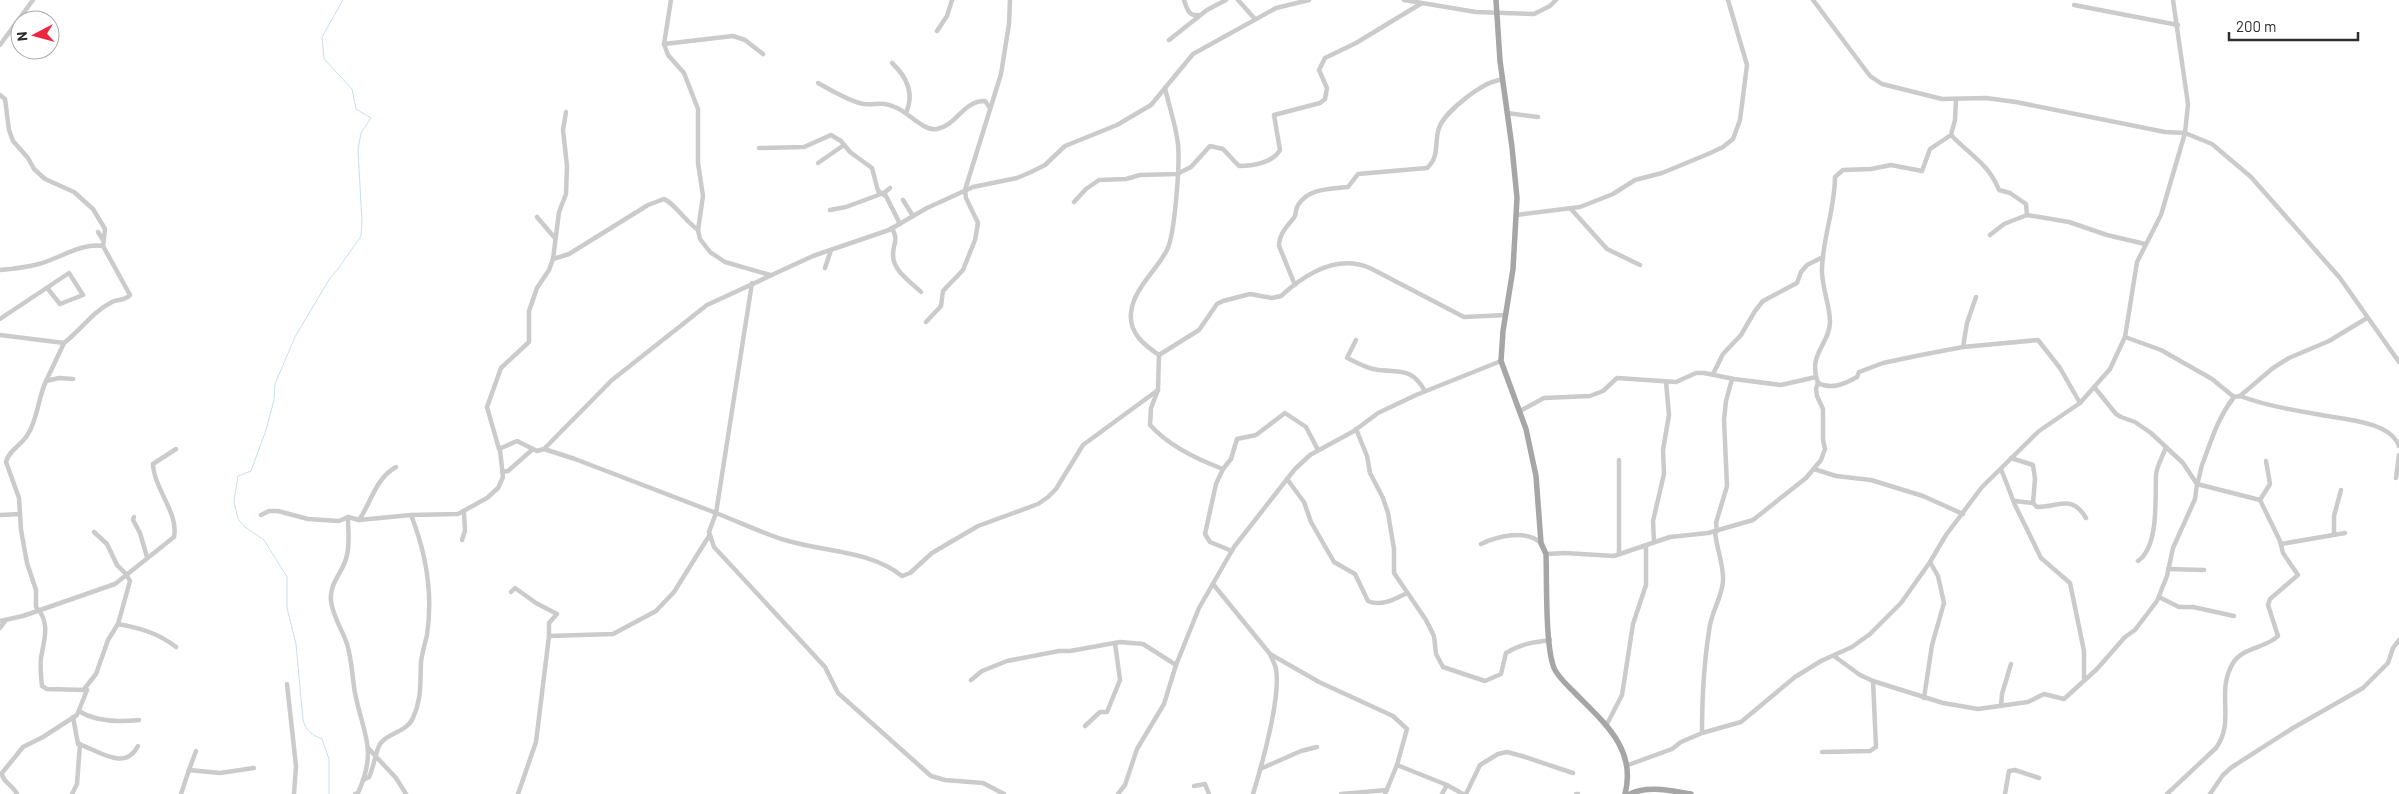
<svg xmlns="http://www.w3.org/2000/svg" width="2399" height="794" viewBox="0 0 2399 794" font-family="Barlow,sans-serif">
	<rect width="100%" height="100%" fill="#fff"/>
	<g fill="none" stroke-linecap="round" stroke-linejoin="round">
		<path stroke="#c5e0ee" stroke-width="1" d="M329,794V759L322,739C312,735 306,731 303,720L296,644L287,608V577L264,540L245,527L238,519L234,501L238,476L251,471L266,430L274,400L275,384L295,337L330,278L338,269L361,236L362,223L358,150L361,133L371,118L356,109L352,89L324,59L322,37L343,0"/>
		<g stroke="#cbcbcb" stroke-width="4.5">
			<polyline points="671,0 664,44 668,55 684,73 698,109 698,163 703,196 698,230 700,239 710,252 725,262 770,275"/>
			<path d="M1184,0C1187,9 1189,17 1199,15"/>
			<polyline points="1238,0 1255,19"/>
			<polyline points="1404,0 1476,12 1534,14 1550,6 1556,0"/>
			<polyline points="1813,0 1870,76 1882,84 1942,99 1986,98 2016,102 2165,132 2185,133 2212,144 2251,177 2340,278 2399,362"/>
			<polyline points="2074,5 2178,25"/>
			<polyline points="937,31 947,16 952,0"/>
			<polyline points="1169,40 1207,10 1226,0"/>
			<polyline points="664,44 733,36 745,40 763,54"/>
			<polyline points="0,45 33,0"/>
			<path d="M892,63C907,77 915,93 906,113"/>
			<path d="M818,83C829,89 852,103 864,104C878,105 882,101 897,108C909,113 923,131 937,129C956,126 964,100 985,101L990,108"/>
			<path d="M0,95L5,99L9,130L13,141L28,158L34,169L45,179L74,192L93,209L105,229L103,246L130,295C125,301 118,299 112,302C92,312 81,330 64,343L0,335"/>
			<path d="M1956,99L1955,120L1951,135C1970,155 1989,164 1999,190L2010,193L2026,204L2027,215"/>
			<polyline points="566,112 563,130 567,166 566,194 559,212 553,259 549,270 537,288 529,311 529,342 501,368 487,407 499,449 517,441 537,451 544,449 575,459 716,513 709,532 714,547 825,667 838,693 931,776 945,780 983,783 1004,794"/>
			<polyline points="1507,113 1538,117"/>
			<polyline points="759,148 804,147 831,135 841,141 850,152 872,168 878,191 886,196 900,224"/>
			<polyline points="818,163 844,145"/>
			<polyline points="883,194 890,188"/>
			<polyline points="903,200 913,216"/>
			<path d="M1074,202L1086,189L1099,180L1126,179L1140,175L1177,174L1191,167L1210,146L1223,149L1239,166C1252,166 1273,163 1280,150L1274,115L1320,103L1325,99L1327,88L1319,70L1325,58L1356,43L1422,3"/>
			<polyline points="1571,209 1607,249 1640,265"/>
			<polyline points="830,210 846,207 881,194"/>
			<polyline points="1516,215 1580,207 1613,194 1635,180 1662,173 1708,154 1723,147 1733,139 1740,120 1747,65 1728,0"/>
			<polyline points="537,217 554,237"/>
			<path d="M892,228C899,242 893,242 893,255C893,271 911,282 921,292"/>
			<polyline points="98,232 103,240"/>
			<polyline points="1990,235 2004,224 2027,215 2069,222 2107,235 2145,244"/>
			<path d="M553,259L569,254L648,205L664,199C673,202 686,222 698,230"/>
			<polyline points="825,268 831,250"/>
			<path d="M0,270C13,269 27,267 39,264C58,259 83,242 103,246"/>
			<path d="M752,283L716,513C739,522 762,533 785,540C823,552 870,550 902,576L910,573L932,553L978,526L1038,504L1048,497L1056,489L1083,445L1158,390"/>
			<path d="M1295,285L1279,246C1279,235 1286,227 1293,219C1297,215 1295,209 1298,205C1309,188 1330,189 1348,187L1358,174L1427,168C1440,157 1434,142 1439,128C1444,112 1486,79 1502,80"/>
			<polyline points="0,319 69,273 83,295 60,304 48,289"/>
			<polyline points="926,322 941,306 943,291 963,270 975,240 978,223 966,198 965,190 1001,74 1009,24 1010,0"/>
			<path d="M2125,337L2161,350L2212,379L2234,397L2240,396C2264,405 2291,410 2316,414C2338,419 2390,420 2399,446"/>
			<path d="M1356,340L1347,358C1356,362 1364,367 1373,369C1399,374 1410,365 1425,391"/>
			<polyline points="1963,347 1967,323 1976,297"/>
			<path d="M1159,355L1199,330L1217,304L1223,301L1250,294L1272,298L1281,296C1305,274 1338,254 1370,268L1464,317L1506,315"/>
			<path d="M1159,355C1144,345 1129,333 1131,313C1133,289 1157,270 1167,250C1175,234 1180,163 1178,144C1176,126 1169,106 1165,88"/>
			<path d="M1159,355L1158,390L1151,408L1150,425C1169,446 1196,459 1223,469"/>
			<polyline points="1713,374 1723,354 1741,335 1755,311 1763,301 1797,283 1801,272 1807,265 1823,257"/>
			<path d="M73,379L59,378L46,381C38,398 38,418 28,434C23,444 8,451 6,462L19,498L21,530L27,563L36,590V607C51,622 44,640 41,658C40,667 41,677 42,686L47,689L87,690"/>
			<polyline points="46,381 64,343"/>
			<path d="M1818,383C1831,390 1845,384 1857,377L1859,372L1883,363L1921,355L1963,347L2038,340L2060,368L2080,403"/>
			<polyline points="2240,396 2273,368 2289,358 2329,341 2367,318"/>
			<polyline points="1520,411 1544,398 1590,396 1603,391 1617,378 1676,382 1696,373 1704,373 1734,379 1781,385 1816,377"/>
			<path d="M1356,429L1367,456L1370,473L1383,498L1388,513L1394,549V573L1426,620L1434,636L1436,654L1443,667L1485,681L1501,674L1506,653C1520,644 1534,642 1550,640"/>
			<polyline points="544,449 612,380 707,305 813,256 889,230 927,208 973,187 1017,178 1031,172 1045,165 1065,146 1117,125 1151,105 1193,54 1276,8 1309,0"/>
			<polyline points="2011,458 2033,465 2035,479 2033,503"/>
			<polyline points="1619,460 1619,554"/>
			<polyline points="1814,469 1836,476 1871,480 1923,496 1963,514"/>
			<polyline points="2001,469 2015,505 2041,558 2070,583 2084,651 2084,678"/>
			<polyline points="502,472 508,471 533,449"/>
			<polyline points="2396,478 2399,455"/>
			<path d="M1287,479L1304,502L1311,522L1334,562L1355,574L1368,601C1381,607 1395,599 1407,593"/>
			<polyline points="2260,500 2270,484 2266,461"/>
			<path d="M2014,501L2033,503L2037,507C2059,507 2072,494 2086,518"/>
			<polyline points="0,515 20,514"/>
			<polyline points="261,515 269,511 278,511 308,519 339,521 348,517 359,520 411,515 458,514 487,498 498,488 503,477 500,450"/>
			<polyline points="134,517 133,520 140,533 147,557"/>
			<path d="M348,517C348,530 350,543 347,555C344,572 329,582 331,601C333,617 342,629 347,644C352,660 352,676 355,693C363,734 378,749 358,793L355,794"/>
			<path d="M359,520C372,501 375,479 396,467"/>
			<polyline points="1717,531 1716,523 1727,486 1724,420 1726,401 1732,379"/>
			<polyline points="94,532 107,544 117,565 126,574 130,581 118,624"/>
			<polyline points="2334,535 2334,516 2341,490"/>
			<polyline points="462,540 465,531 464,512"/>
			<polyline points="1654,542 1653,521 1664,474 1663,450 1669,415 1666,382"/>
			<path d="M1481,544C1498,536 1526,529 1541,543"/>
			<polyline points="2281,544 2345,533"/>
			<polyline points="1232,551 1210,542 1205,534 1216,484 1223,469 1231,459 1237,439 1256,435 1285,413 1306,427 1318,450"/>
			<path d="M1546,554L1565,553L1614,556L1670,537L1708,533L1753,520L1806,478L1821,460L1825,449L1823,440V409L1817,396L1816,389L1818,383C1807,354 1830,344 1830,322C1830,304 1821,286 1822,268C1823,237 1835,208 1835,177L1843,170L1871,169L1891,165L1922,171L1930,149L1951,135"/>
			<path d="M2138,561C2159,546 2155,500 2156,476C2156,467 2163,456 2166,447"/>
			<polyline points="2168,569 2204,570"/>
			<polyline points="1213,584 1270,654 1319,682 1393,716 1407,729 1397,765 1385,794"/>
			<polyline points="511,592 515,588 536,603 557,614 549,623 549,636 536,742 518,794"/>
			<polyline points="2159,597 2179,607 2193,607 2234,616"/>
			<path d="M0,621L23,616L115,584L174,537C179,513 154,489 153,464L176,449"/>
			<polyline points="0,628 6,620"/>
			<polyline points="549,636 613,634 656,611 674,592 709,536"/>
			<polyline points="1834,656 1860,675 1873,681 1943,703 1978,709 2028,702 2044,694 2064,699 2097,669 2125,637 2135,630 2157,601 2167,576 2173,548 2195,499 2197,484 2183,463 2151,433 2135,422 2121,417 2116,414 2095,388"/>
			<polyline points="971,680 982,671 1007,661 1059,651 1070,651 1120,642 1143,644 1176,665"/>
			<polyline points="287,684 296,766 294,794"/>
			<polyline points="1924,698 1932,645 1944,603 1938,576 1930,562"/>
			<polyline points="2001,706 2002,694 2011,664"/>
			<path d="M79,711C96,722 119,722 139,720"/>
			<path d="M73,717L78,744C97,749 124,773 138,746"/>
			<polyline points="1085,726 1100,712 1107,712 1120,680 1115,643"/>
			<polyline points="1606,726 1622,695 1633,624 1646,585 1646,545"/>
			<path d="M1702,733C1702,697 1704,660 1710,625C1713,609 1722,597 1723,581C1724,564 1716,548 1715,531"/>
			<polyline points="369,749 396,778 406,794"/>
			<polyline points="1822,752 1870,751 1876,747 1873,681"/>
			<polyline points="1397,765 1447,785 1442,794"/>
			<polyline points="1628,765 1672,749 1681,742 1702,733 1741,722 1795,677 1821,661 1852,647 1870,634 1901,603 1930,562 1946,535 1982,487 2039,431 2080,403 2110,369 2125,337 2137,262 2161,215 2185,133 2188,104 2173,0"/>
			<polyline points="1260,769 1301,751 1317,747"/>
			<polyline points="189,770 196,751"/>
			<path d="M363,780L369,777C374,767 375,753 380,744C388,732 406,733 413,718C422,698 420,683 421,662C422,653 425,644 427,635C433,595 426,553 411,515"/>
			<polyline points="1447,785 1463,794"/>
			<polyline points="1194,786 1205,784 1209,794"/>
			<path d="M17,794C13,785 2,782 2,773L23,747L43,737L77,715L87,690L85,688L96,674L108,640L118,624C140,628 158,633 176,647"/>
			<polyline points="72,794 77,784 80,744"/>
			<polyline points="181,794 189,770 220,773 254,768"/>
			<polyline points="1118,794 1125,785 1137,749 1164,704 1176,665 1199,608 1234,547 1295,469 1310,455 1354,431 1378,413 1416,395 1501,361"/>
			<path d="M1253,794C1262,765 1281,697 1276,669C1275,664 1272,659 1270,654"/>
			<polyline points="1341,794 1387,790"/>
			<polyline points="1466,794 1480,765 1498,754 1507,752 1522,756 1573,773"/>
			<polyline points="1576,794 1578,794"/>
			<polyline points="2005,794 2009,771 2015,770 2039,778"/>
			<path d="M2167,794L2216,748C2236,720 2215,693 2233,663C2244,646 2265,649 2278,636L2268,605L2270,599L2298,575L2283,553L2280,541L2260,500L2197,484C2200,477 2200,471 2202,465C2212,439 2217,419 2234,397"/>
			<polyline points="2210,794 2223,775 2232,767 2293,728 2363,688 2388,663 2393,648 2399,640"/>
		</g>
		<g stroke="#a6a6a6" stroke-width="5.5">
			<path d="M1496,0L1500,61L1512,147L1517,198L1513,269L1503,331L1501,361L1526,429L1536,476L1541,543L1546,554C1547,582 1545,645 1554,668C1558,677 1567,685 1574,692C1603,722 1637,748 1625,794"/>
			<path d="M1630,794C1648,785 1672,791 1691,794"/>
		</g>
	</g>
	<g transform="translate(35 35) rotate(264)"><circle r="24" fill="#ffffff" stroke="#ababab"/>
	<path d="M0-4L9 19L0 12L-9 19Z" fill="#f0253e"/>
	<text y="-8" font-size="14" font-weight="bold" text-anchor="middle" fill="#2e2e2e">N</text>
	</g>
	<path d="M2229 32v8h129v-8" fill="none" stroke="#2e2e2e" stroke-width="2.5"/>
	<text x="2236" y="32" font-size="15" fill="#2e2e2e" stroke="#ffffff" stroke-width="4" paint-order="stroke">200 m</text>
</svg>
